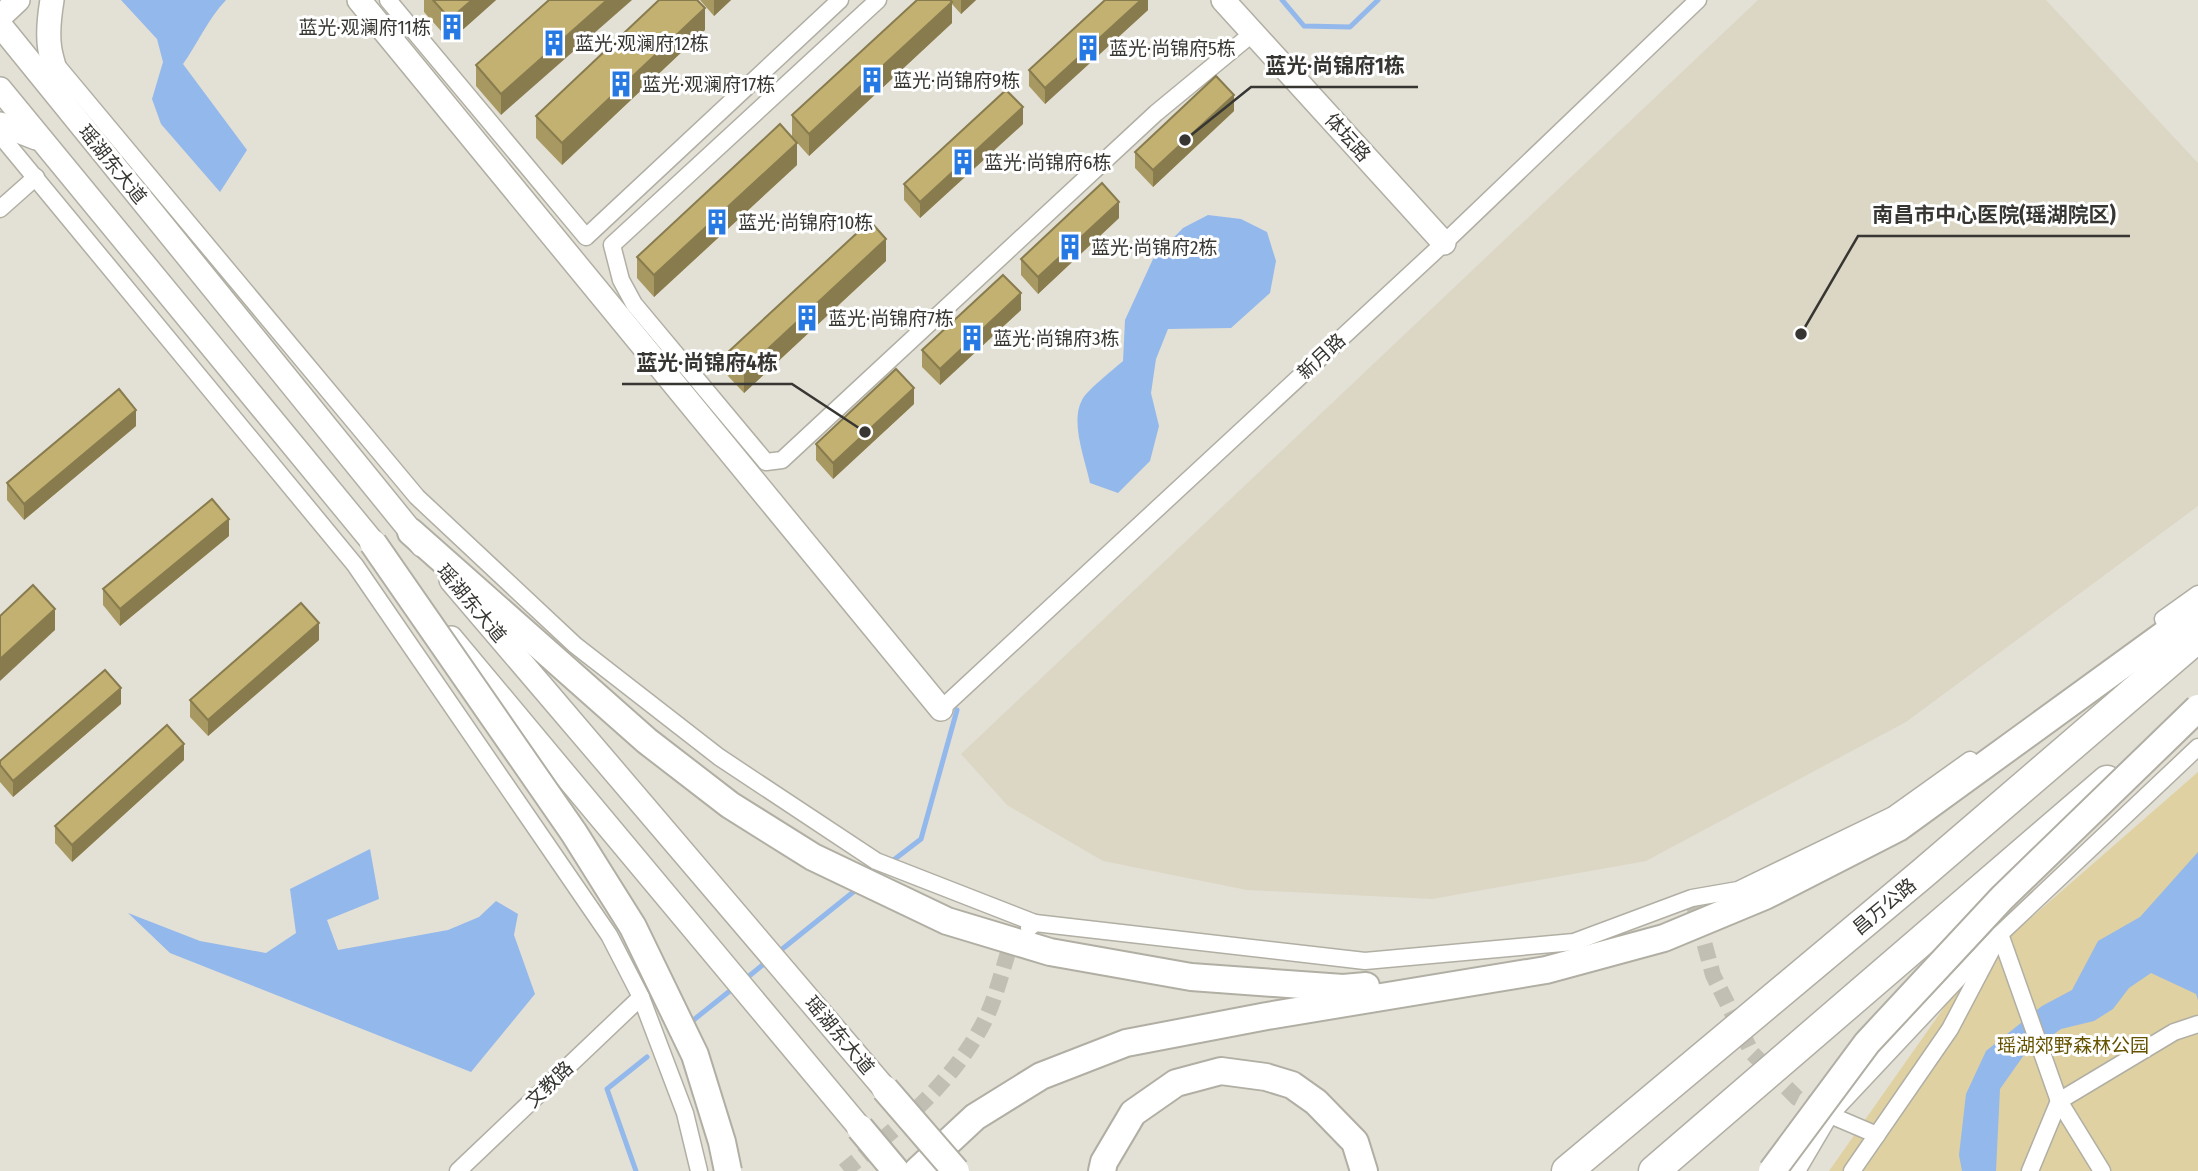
<svg xmlns="http://www.w3.org/2000/svg" width="2198" height="1171" viewBox="0 0 2198 1171" font-family="'Fira Sans Condensed','Noto Sans SC',sans-serif">
	<rect width="100%" height="100%" fill="#e3e0d5"/>
	<polygon fill="#dcd7c4" points="1758,0 2046,0 2198,163 2198,506 1906,722 1646,861 1432,899 1247,890 1103,861 1007,805 961,754"/>
	<polygon fill="#dfd1a2" points="2198,772 2198,1171 1829,1171 1969,972"/>
	<g fill="#93b8ec">
		<path d="M121,0H226C208,19 198,43 183,64L247,150L220,192L161,124L152,99L163,62L157,39Z"/>
		<path d="M1208,215L1241,219L1267,232L1276,261L1270,293L1231,328L1168,329L1156,359L1151,393L1159,426L1150,461L1118,493L1090,483C1085,459 1070,422 1082,400C1086,391 1114,369 1123,361L1125,320L1153,259L1183,228Z"/>
		<polygon points="370,849 379,899 327,920 338,950 448,930 479,917 496,901 518,914 514,935 535,994 471,1072 170,953 128,913 200,941 266,953 296,933 290,889"/>
		<polygon points="2198,852 2198,1000 2196,994 2151,973 2129,988 2113,1009 2094,1021 2061,1029 2024,1055 2000,1089 1996,1171 1962,1171 1959,1155 1966,1094 1986,1051 2042,1006 2072,990 2098,941 2140,917"/>
	</g>
	<g fill="none" stroke-linecap="round" stroke-linejoin="round">
		<g stroke="#93b8ec" stroke-width="5">
			<polyline points="1282,0 1304,26 1350,27 1378,0"/>
			<polyline points="874,875 921,839 957,710"/>
			<polyline points="781,950 857,889"/>
			<polyline points="748,977 765,963"/>
			<polyline points="691,1022 731,990"/>
			<polyline points="636,1171 607,1089 647,1057"/>
		</g>
		<g stroke="#c1beb4" stroke-width="16" stroke-dasharray="16 8" stroke-linecap="butt">
			<polyline points="1692,898 1713,975 1752,1053 1797,1098 1824,1112"/>
			<path d="M844,1171C897,1128 952,1084 984,1022C996,998 1003,967 1012,940"/>
		</g>
		<g stroke="#b1afa4" stroke-width="19">
			<g id="street">
				<polyline points="388,0 586,237 840,0"/>
				<polyline points="878,0 612,245 621,280 634,304 766,462 782,460 1156,113 1253,33"/>
				<polyline points="59,68 417,497 575,645 719,757 876,861 1035,923"/>
				<polyline points="0,135 355,565 609,935 641,997 685,1113 699,1171"/>
				<polyline points="0,209 36,177"/>
				<polyline points="2163,619 2198,594"/>
				<polyline points="941,709 1444,243 1698,0"/>
				<polyline points="1029,928 1035,923 1365,961 1574,942 1692,898 1738,890 1893,815 1970,760"/>
				<polyline points="2059,1101 2102,1171"/>
				<polyline points="1830,1115 1877,1135"/>
				<polyline points="458,1171 641,997"/>
				<polyline points="1797,1171 1830,1115 2000,934 2059,1101 2174,1032 2198,1024"/>
				<polyline points="1852,1171 1950,1029 2000,934 2198,747"/>
				<polyline points="2030,1171 2059,1101"/>
			</g>
		</g>
		<g stroke="#b1afa4" stroke-width="26">
			<g id="secondary">
				<path d="M52,0C45,42 49,54 63,93"/>
				<polyline points="359,0 941,709"/>
				<polyline points="1223,0 1444,243"/>
				<polyline points="0,17 18,0"/>
				<polyline points="0,25 422,545"/>
				<polyline points="0,89 385,557"/>
				<polyline points="0,124 36,138"/>
				<polyline points="451,580 885,1089"/>
				<polyline points="451,638 860,1128"/>
			</g>
		</g>
		<g stroke="#b1afa4" stroke-width="30">
			<g id="primary">
				<polyline points="411,532 647,741 730,805 813,857 947,921 1050,952 1191,977 1343,988 1366,986"/>
				<polyline points="917,1171 975,1117 1041,1076 1126,1043 1267,1016 1546,970 1664,938 1765,896 1898,828 2198,610"/>
				<polyline points="1102,1171 1104,1162 1133,1113 1176,1083 1221,1071 1266,1077 1292,1085 1316,1102 1355,1142 1364,1171"/>
			</g>
		</g>
		<g stroke="#b1afa4" stroke-width="33">
			<g id="highway">
				<polyline points="1567,1171 1922,874 2198,637"/>
				<polyline points="1654,1171 2107,781"/>
			</g>
		</g>
		<use href="#street" stroke="#fff" stroke-width="16"/>
		<use href="#secondary" stroke="#fff" stroke-width="23"/>
		<use href="#primary" stroke="#fff" stroke-width="26"/>
		<use href="#highway" stroke="#fff" stroke-width="30"/>
		<g stroke="#b1afa4" stroke-width="30" stroke-linecap="butt">
			<g id="primary-bridge">
				<polyline points="373,543 574,833 633,927 695,1055 722,1142 728,1171"/>
				<polyline points="885,1089 956,1171"/>
				<polyline points="860,1128 896,1171"/>
				<polyline points="1772,1171 1867,1043 2002,898 2198,708"/>
			</g>
		</g>
		<use href="#primary-bridge" stroke="#fff" stroke-width="26"/>
	</g>
	<g fill="#a89861">
		<polygon points="424,0 496,0 450,41 424,12"/>
		<polygon points="549,0 501,115 476,86 476,65"/>
		<polygon points="700,0 731,0 714,16"/>
		<polygon points="917,0 976,0 961,14 952,4 952,23 809,156 792,137 792,115"/>
		<polygon points="1148,0 1148,10 1045,104 1029,86 1029,70"/>
		<polygon points="705,30 562,165 536,138 536,116"/>
		<polygon points="1234,111 1153,187 1135,168 1135,152"/>
		<polygon points="1023,124 920,218 904,200 904,184"/>
		<polygon points="797,165 654,297 637,278 637,257"/>
		<polygon points="1119,218 1038,294 1021,275 1021,259"/>
		<polygon points="886,261 744,393 727,375 727,353"/>
		<polygon points="1021,310 940,385 922,367 922,350"/>
		<polygon points="914,404 833,479 816,460 816,444"/>
		<polygon points="136,426 24,520 7,500 7,483"/>
		<polygon points="229,536 120,626 103,605 103,589"/>
		<polygon points="319,640 208,736 190,717 190,700"/>
		<polygon points="121,704 13,797 0,782 0,761"/>
		<polygon points="184,760 72,862 55,843 55,826"/>
	</g>
	<g fill="#887c4f">
		<polygon points="472,0 496,0 450,41 450,19"/>
		<polygon points="607,0 632,0 501,115 501,94"/>
		<polygon points="714,0 731,0 714,16"/>
		<polygon points="961,0 976,0 961,14"/>
		<polygon points="1141,0 1148,0 1148,10 1045,104 1045,88"/>
		<polygon points="952,2 952,23 809,156 809,134"/>
		<polygon points="705,8 705,30 562,165 562,143"/>
		<polygon points="1234,95 1234,111 1153,187 1153,170"/>
		<polygon points="1023,107 1023,124 920,218 920,202"/>
		<polygon points="797,143 797,165 654,297 654,275"/>
		<polygon points="1119,202 1119,218 1038,294 1038,277"/>
		<polygon points="886,239 886,261 744,393 744,371"/>
		<polygon points="1021,293 1021,310 940,385 940,369"/>
		<polygon points="914,388 914,404 833,479 833,463"/>
		<polygon points="136,410 136,426 24,520 24,504"/>
		<polygon points="229,519 229,536 120,626 120,609"/>
		<polygon points="55,609 55,630 0,681 0,659"/>
		<polygon points="319,623 319,640 208,736 208,720"/>
		<polygon points="121,688 121,704 13,797 13,781"/>
		<polygon points="184,744 184,760 72,862 72,845"/>
	</g>
	<g fill="#c3b171" stroke="#887c4f" stroke-width="2">
		<polygon points="433,0 472,0 450,19"/>
		<polygon points="549,0 607,0 501,94 476,65"/>
		<polygon points="659,0 697,0 705,8 562,143 536,116"/>
		<polygon points="917,0 950,0 952,2 809,134 792,115"/>
		<polygon points="1105,0 1141,0 1045,88 1029,70"/>
		<polygon points="1216,76 1234,95 1153,170 1135,152"/>
		<polygon points="1006,90 1023,107 920,202 904,184"/>
		<polygon points="780,124 797,143 654,275 637,257"/>
		<polygon points="1102,183 1119,202 1038,277 1021,259"/>
		<polygon points="870,221 886,239 744,371 727,353"/>
		<polygon points="1003,275 1021,293 940,369 922,350"/>
		<polygon points="896,369 914,388 833,463 816,444"/>
		<polygon points="119,389 136,410 24,504 7,483"/>
		<polygon points="212,499 229,519 120,609 103,589"/>
		<polygon points="33,585 55,609 0,659 0,616"/>
		<polygon points="301,603 319,623 208,720 190,700"/>
		<polygon points="105,670 121,688 13,781 0,765 0,761"/>
		<polygon points="167,725 184,744 72,845 55,826"/>
	</g>
	<defs>
		<g id="building-bare" transform="scale(2.1)"><path d="M-4-6H4V6H1V3H-1V6H-4ZM-2.5-4.3h1.7v1.8h-1.7ZM.8-4.3h1.7v1.8H.8ZM-2.5-1h1.7V.8h-1.7ZM.8-1h1.7V.8H.8Z" fill="#2678e3" stroke="#fff" stroke-width="2.5" paint-order="stroke"/></g>
	</defs>
	<g fill-rule="evenodd">
		<use href="#building-bare" x="452" y="27"/>
		<use href="#building-bare" x="554" y="43"/>
		<use href="#building-bare" x="1088" y="48"/>
		<use href="#building-bare" x="872" y="80"/>
		<use href="#building-bare" x="621" y="84"/>
		<use href="#building-bare" x="963" y="162"/>
		<use href="#building-bare" x="717" y="222"/>
		<use href="#building-bare" x="1070" y="247"/>
		<use href="#building-bare" x="807" y="318"/>
		<use href="#building-bare" x="972" y="338"/>
	</g>
	<g text-anchor="middle" stroke-width="6" stroke-linejoin="round" paint-order="stroke">
		<g font-size="19" fill="#373632" stroke="#fff" text-anchor="start">
			<text x="431" y="34" text-anchor="end">蓝光·观澜府11栋</text>
			<text x="575" y="50">蓝光·观澜府12栋</text>
			<text x="1109" y="55">蓝光·尚锦府5栋</text>
			<text x="893" y="87">蓝光·尚锦府9栋</text>
			<text x="642" y="91">蓝光·观澜府17栋</text>
			<text x="984" y="169">蓝光·尚锦府6栋</text>
			<text x="738" y="229">蓝光·尚锦府10栋</text>
			<text x="1091" y="254">蓝光·尚锦府2栋</text>
			<text x="828" y="325">蓝光·尚锦府7栋</text>
			<text x="993" y="345">蓝光·尚锦府3栋</text>
		</g>
		<g font-size="19" fill="#373632" stroke="#fff">
			<text transform="translate(1348 137) rotate(48)" y="7">体坛路</text>
			<text transform="translate(113 164) rotate(51)" y="7">瑶湖东大道</text>
			<text transform="translate(1321 356) rotate(-43)" y="7">新月路</text>
			<text transform="translate(472 603) rotate(50)" y="7">瑶湖东大道</text>
			<text transform="translate(1884 906) rotate(-40)" y="7">昌万公路</text>
			<text transform="translate(840 1035) rotate(50)" y="7">瑶湖东大道</text>
			<text transform="translate(549 1084) rotate(-44)" y="7">文教路</text>
		</g>
		<g font-size="19" fill="#655300" stroke="#fff">
			<text x="2073" y="1052">瑶湖郊野森林公园</text>
		</g>
	</g>
	<path fill="none" stroke="#373632" stroke-width="2.5" d="M1185 140L1251 87H1418M1801 334L1858 236H2130M865 432L792 384H622"/>
	<g fill="#373632" stroke="#fff" stroke-width="2.5">
		<circle cx="1185" cy="140" r="7"/>
		<circle cx="1801" cy="334" r="7"/>
		<circle cx="865" cy="432" r="7"/>
	</g>
	<g font-size="21" text-anchor="middle" font-weight="bold" fill="#373632" stroke="#fff" stroke-width="6" stroke-linejoin="round" paint-order="stroke">
		<text x="1335" y="73">蓝光·尚锦府1栋</text>
		<text x="1994" y="222">南昌市中心医院(瑶湖院区)</text>
		<text x="707" y="370">蓝光·尚锦府4栋</text>
	</g>
</svg>
